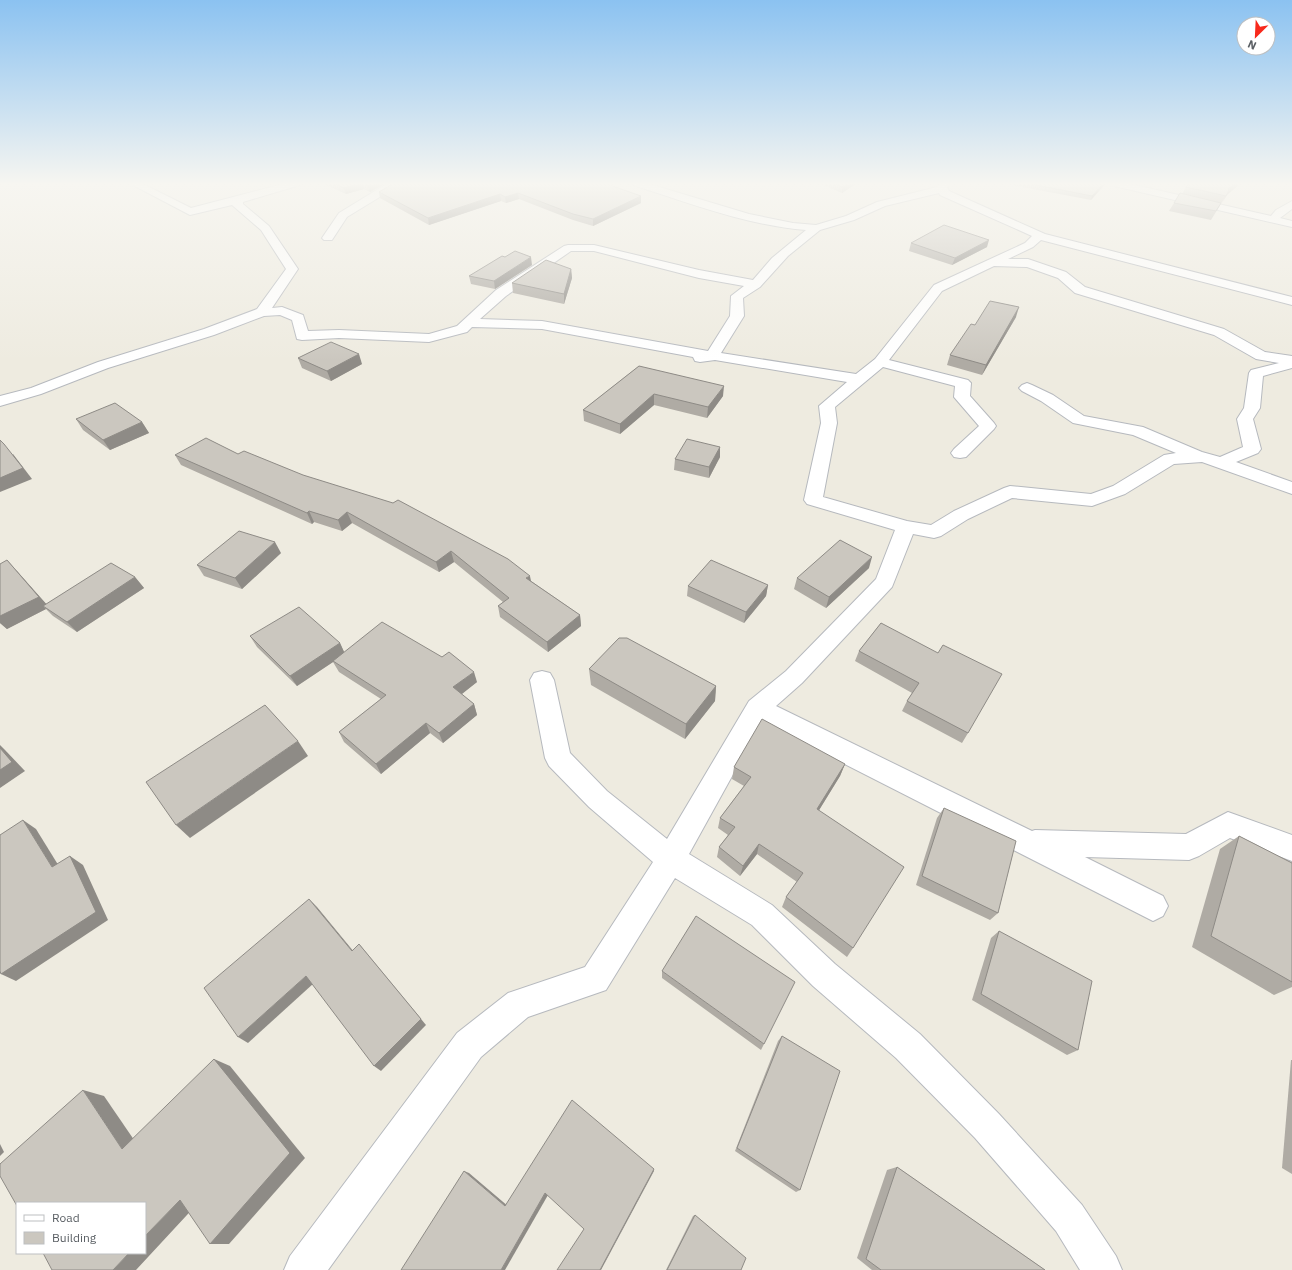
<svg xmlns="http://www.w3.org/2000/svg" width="1292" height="1270" viewBox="0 0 1292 1270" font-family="'IBM Plex Sans',sans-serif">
	<rect width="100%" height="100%" fill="#eeebe0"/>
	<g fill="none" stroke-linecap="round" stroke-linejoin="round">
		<g stroke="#b6b9be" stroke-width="2">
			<g id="street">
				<path d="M129,183H141L191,208L287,183H302L300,185L243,202V204L269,226L298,269L272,308L282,307L303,315L308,331L339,330L429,334L457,326L496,290L564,246L568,245H594L699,270L753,280L772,258L806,230C746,225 689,203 633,185L631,183H646L749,214L793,223L816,225L846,216L877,202L937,187L941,183H953L947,187L949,191L1045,234L1292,297V305L1041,240L1033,247L1008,259H1028L1066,272L1085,287L1224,329L1265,352L1292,356V368L1263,376L1260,408L1253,419L1261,449L1258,453L1236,462L1292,482V494L1202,462L1174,464L1125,494L1092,506L1012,498L968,519L941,536L934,538L913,534L892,587L802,683L776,706L1032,831L1035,830L1186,834L1228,812L1292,835V861L1230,838L1199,856L1189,860L1085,857L1163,896L1168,906L1163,916L1153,921L762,722L689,854L772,905L835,964L920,1034L999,1114L1082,1205L1116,1256L1122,1270H1080L1056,1231L975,1138L896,1058L813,986L752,925L675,878L606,990L528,1017L481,1057L328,1270H284L290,1256L457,1033L508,993L585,967L653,862L589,807L549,766L545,758L530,680L534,673L542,671L550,673L554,680L570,753L607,791L667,839L749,701L786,671L876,579L895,530L807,504L804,500L821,423L819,406L847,382L715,360L700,362L695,361L693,357L542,329L472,327L467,332L429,342L339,338L302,340L297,339L292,320L280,315L264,316L214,335L108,368L41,394L0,406V396L31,388L98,362L204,329L257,309L286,269L261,230L232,205L190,215ZM939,193L940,195L1032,236L1025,243L934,285L875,359L856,374L721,353L744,316L743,298L760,287L788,256L820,230L854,220L885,206ZM571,251H594L699,278L744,286L731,296L730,316L708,351L542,321L480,319L506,296ZM994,266L1027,267L1058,278L1075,293L1214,335L1256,359L1279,363L1251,370L1249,373L1244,408L1237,419L1243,447L1220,457L1202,452L1143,427L1084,416L1053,395L1032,385L1027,383L1022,385L1019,388L1022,391L1041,401L1073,423L1133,435L1176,453L1164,455L1113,486L1091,494L1010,486L1004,488L954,511L931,525L907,521L823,497L837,423L835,407L883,367L955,386L954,397L979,426L954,449L951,453L954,457L960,458L966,457L994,429L996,426L994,423L970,396L971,383L968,380L889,360L942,291Z"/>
				<polygon points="388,183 405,183 403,185 396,187 347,217 332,240 324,240 322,238 339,213"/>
				<polygon points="1109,183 1126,183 1271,216 1276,210 1292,201 1292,209 1280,218 1292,221 1292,227 1114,186"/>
			</g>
		</g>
		<use href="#street" fill="#fff" fill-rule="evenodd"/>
	</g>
	<g fill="#afaba4">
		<polygon points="322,183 386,183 370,192 364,189 346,194"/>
		<polygon points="394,183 641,196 641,203 593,226 573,220 519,199 506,203 501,201 429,225 380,198 379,192"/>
		<polygon points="819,183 857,183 842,193"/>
		<polygon points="1008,183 1106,183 1091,200 1007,184"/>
		<polygon points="1189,183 1241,183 1227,194 1211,220 1169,211 1174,203 1182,194 1186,187"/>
		<polygon points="911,243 987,247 952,265 909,251"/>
		<polygon points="532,265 495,289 471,284 469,276"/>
		<polygon points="571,269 572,278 564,304 513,293 512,283"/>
		<polygon points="1016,317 982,375 947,365 950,355 975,325"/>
		<polygon points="298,358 362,364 331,381 302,368"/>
		<polygon points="639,366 723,396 707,418 654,405 620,434 584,421 583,410"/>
		<polygon points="76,419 142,422 149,433 110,450 83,430"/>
		<polygon points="720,447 720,457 709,478 674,470 675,459"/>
		<polygon points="238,454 531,581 580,615 581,626 548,652 500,617 498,606 503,602 454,562 439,572 352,523 342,531 314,522 312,524 181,465 175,455"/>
		<polygon points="281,553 242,589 204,576 197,565"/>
		<polygon points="0,564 17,571 46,604 135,577 144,588 77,632 53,616 46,609 7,629 0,623"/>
		<polygon points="869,568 826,608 794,589 797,578"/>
		<polygon points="768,585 766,596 744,623 687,596 688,586"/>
		<polygon points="881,623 968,733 962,743 902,711 907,701 912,693 855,661 859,651"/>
		<polygon points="250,636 340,643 344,652 477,682 461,694 474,704 477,715 443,743 430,733 381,774 344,742 339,732 381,699 339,672 333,662 297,686 257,647"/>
		<polygon points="589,669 716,686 715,701 685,739 591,685"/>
		<polygon points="845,764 840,776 819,810 853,948 847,957 782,907 786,897 797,882 757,854 740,876 717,857 719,847 728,835 718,828 720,818 744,786 732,779 734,767"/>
		<polygon points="944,808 998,913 990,920 916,885 937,818"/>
		<polygon points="1239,836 1292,863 1292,987 1274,995 1192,947 1220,849"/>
		<polygon points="999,931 1078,1050 1067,1055 972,1000 991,938"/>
		<polygon points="662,971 764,1044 761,1050 662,978"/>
		<polygon points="782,1036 800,1190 796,1192 735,1151 778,1041"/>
		<polygon points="1291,1060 1292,1060 1292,1174 1282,1168"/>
		<polygon points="897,1167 1045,1270 872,1270 857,1258 887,1170"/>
		<polygon points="695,1215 741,1270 666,1270 693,1216"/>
	</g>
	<g fill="#8e8b86">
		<polygon points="362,183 364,189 346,194 344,188"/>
		<polygon points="374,183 386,183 370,192 368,186"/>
		<polygon points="849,183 857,183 842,193 843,187"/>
		<polygon points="1104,183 1106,183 1091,200 1092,196"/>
		<polygon points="1236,183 1241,183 1227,195 1222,203 1226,195 1224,197 1228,189"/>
		<polygon points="518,193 519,199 506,203 505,197"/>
		<polygon points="500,194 501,201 429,225 428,218"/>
		<polygon points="641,196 641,203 593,226 593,219"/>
		<polygon points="989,240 987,247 952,265 955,258"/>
		<polygon points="531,257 532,265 495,289 494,281"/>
		<polygon points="571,269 572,278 564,304 564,294"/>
		<polygon points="1019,307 1016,317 982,375 986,365"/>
		<polygon points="359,354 362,364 331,381 327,371"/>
		<polygon points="724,386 723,396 707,418 708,407"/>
		<polygon points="654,394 654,405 620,434 620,424"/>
		<polygon points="142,422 149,433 110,450 103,440"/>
		<polygon points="720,447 720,457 709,478 709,467"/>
		<polygon points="13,454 32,479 0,492 0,478"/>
		<polygon points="309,511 314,522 312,524 307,513"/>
		<polygon points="347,512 352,523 342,531 338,520"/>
		<polygon points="275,542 281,553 242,589 235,578"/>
		<polygon points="451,551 454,562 439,572 436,562"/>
		<polygon points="872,557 869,568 826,608 829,597"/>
		<polygon points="7,560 49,607 43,606 46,609 7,629 0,623 0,616"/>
		<polygon points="530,576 532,586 526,578"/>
		<polygon points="135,577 144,588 77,632 67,622"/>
		<polygon points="768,585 766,596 744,623 746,612"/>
		<polygon points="580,615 581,626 548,652 547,642"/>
		<polygon points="340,643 345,654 297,686 290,676"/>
		<polygon points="474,672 477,682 457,698 453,687"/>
		<polygon points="716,686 715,701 685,739 686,724"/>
		<polygon points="474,704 477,715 443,743 439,733"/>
		<polygon points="426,723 430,733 381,774 376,764"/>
		<polygon points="298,741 308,756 190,838 176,825"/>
		<polygon points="0,745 5,750 25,771 0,788"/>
		<polygon points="845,764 840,776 813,820 817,809"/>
		<polygon points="23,820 36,829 65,876 52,867"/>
		<polygon points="759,844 757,854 740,876 743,866"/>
		<polygon points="70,856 83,865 108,920 16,981 1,974"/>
		<polygon points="309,899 317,907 359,958 352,951"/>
		<polygon points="359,944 426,1025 381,1071 374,1066"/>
		<polygon points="306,976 314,983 248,1043 238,1037"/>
		<polygon points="214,1059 230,1066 305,1158 229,1244 210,1244"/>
		<polygon points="83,1090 104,1096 143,1153 122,1149"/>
		<polygon points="0,1144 4,1152 0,1156"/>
		<polygon points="654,1169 654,1171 601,1270 600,1270"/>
		<polygon points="464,1171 469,1173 509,1207 505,1206"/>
		<polygon points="545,1193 548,1195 505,1270 501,1270"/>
		<polygon points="180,1200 199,1202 136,1270 113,1270 129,1253 145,1253 145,1236"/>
	</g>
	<g fill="#cbc7bf" stroke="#8e8b86">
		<polygon points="333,183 374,183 368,186 362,183 344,188"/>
		<polygon points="394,183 604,183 641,196 593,219 573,214 518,193 505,197 500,194 428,218 379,192"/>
		<polygon points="834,183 849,183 843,187"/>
		<polygon points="1026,183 1104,183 1092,196"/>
		<polygon points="1189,183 1236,183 1228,189 1229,190 1226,196 1186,187"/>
		<polygon points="1180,193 1221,203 1216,211 1174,203"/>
		<polygon points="944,225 989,240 955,258 911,243"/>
		<polygon points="515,251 531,257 494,281 469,276 502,256 505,257"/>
		<polygon points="546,260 571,269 564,294 512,283"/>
		<polygon points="990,301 1019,307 986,365 950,355 971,324 975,325"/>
		<polygon points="331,342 359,354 327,371 298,358"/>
		<polygon points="639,366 724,386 708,407 654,394 620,424 583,410"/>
		<polygon points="115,403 142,422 103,440 76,419"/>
		<polygon points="206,438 238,454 244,451 303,475 393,503 398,500 508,559 530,576 526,578 580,615 547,642 498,606 509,598 451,551 436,562 347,512 338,520 309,511 307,513 175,455"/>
		<polygon points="687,439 720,447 709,467 675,459"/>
		<polygon points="0,440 4,444 23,468 0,478"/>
		<polygon points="239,531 275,542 235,578 197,565"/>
		<polygon points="840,540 872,557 829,597 797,578"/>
		<polygon points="7,560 39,597 0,616 0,564"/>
		<polygon points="711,560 768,585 746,612 688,586"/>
		<polygon points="111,563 135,577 67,622 43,606"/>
		<polygon points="299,607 340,643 290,676 250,636"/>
		<polygon points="382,622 442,657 449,652 474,672 453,687 474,704 439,733 426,723 376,764 339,732 386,695 333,661"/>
		<polygon points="881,623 938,653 943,645 1002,674 968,733 907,701 919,683 859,651"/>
		<polygon points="619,638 627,638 716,686 686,724 589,669"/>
		<polygon points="265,705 298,741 176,825 146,782"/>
		<polygon points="762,719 845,764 817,809 904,867 853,948 786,897 803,873 759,844 743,866 719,847 735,827 720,818 751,777 734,767"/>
		<polygon points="0,748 12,762 0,770"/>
		<polygon points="944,808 1016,841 998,913 922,876"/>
		<polygon points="23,820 52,867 70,856 96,912 1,974 0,971 0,835"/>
		<polygon points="1239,836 1292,863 1292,982 1211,936"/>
		<polygon points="309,899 352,951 359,944 421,1019 374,1066 306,976 238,1037 204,988"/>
		<polygon points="696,916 795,982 764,1044 662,971"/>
		<polygon points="999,931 1092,981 1078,1050 981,994"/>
		<polygon points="782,1036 840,1071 800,1190 737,1148"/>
		<polygon points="214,1059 290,1153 210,1244 180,1200 145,1236 145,1203 17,1203 17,1206 0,1176 0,1164 83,1090 122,1149"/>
		<polygon points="572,1100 654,1169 600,1270 557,1270 584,1229 545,1193 501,1270 401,1270 464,1171 505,1206"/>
		<polygon points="897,1167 1045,1270 881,1270 866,1259"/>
		<polygon points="695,1215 746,1258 741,1270 667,1270"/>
		<polygon points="43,1253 129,1253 113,1270 52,1270"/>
	</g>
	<linearGradient id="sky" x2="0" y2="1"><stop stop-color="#8bc2f1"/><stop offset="0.51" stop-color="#f7f6f1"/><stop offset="1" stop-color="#f7f6f1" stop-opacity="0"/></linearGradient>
	<rect width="1292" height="361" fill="url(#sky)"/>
	<rect x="16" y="1202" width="130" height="52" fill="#ffffff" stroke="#bdbfc1"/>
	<rect x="24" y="1215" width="20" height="6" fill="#ffffff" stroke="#bdbfc1"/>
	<text x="52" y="1222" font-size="12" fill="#595e63">Road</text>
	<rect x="24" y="1232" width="20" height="12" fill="#cbc7bf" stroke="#bdbfc1"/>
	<text x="52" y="1242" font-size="12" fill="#595e63">Building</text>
	<g transform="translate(1256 36) rotate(204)"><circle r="19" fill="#ffffff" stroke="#bdbfc1"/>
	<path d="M0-3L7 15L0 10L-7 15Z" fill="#f8291c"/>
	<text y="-6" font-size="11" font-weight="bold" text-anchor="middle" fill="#595e63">N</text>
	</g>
</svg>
